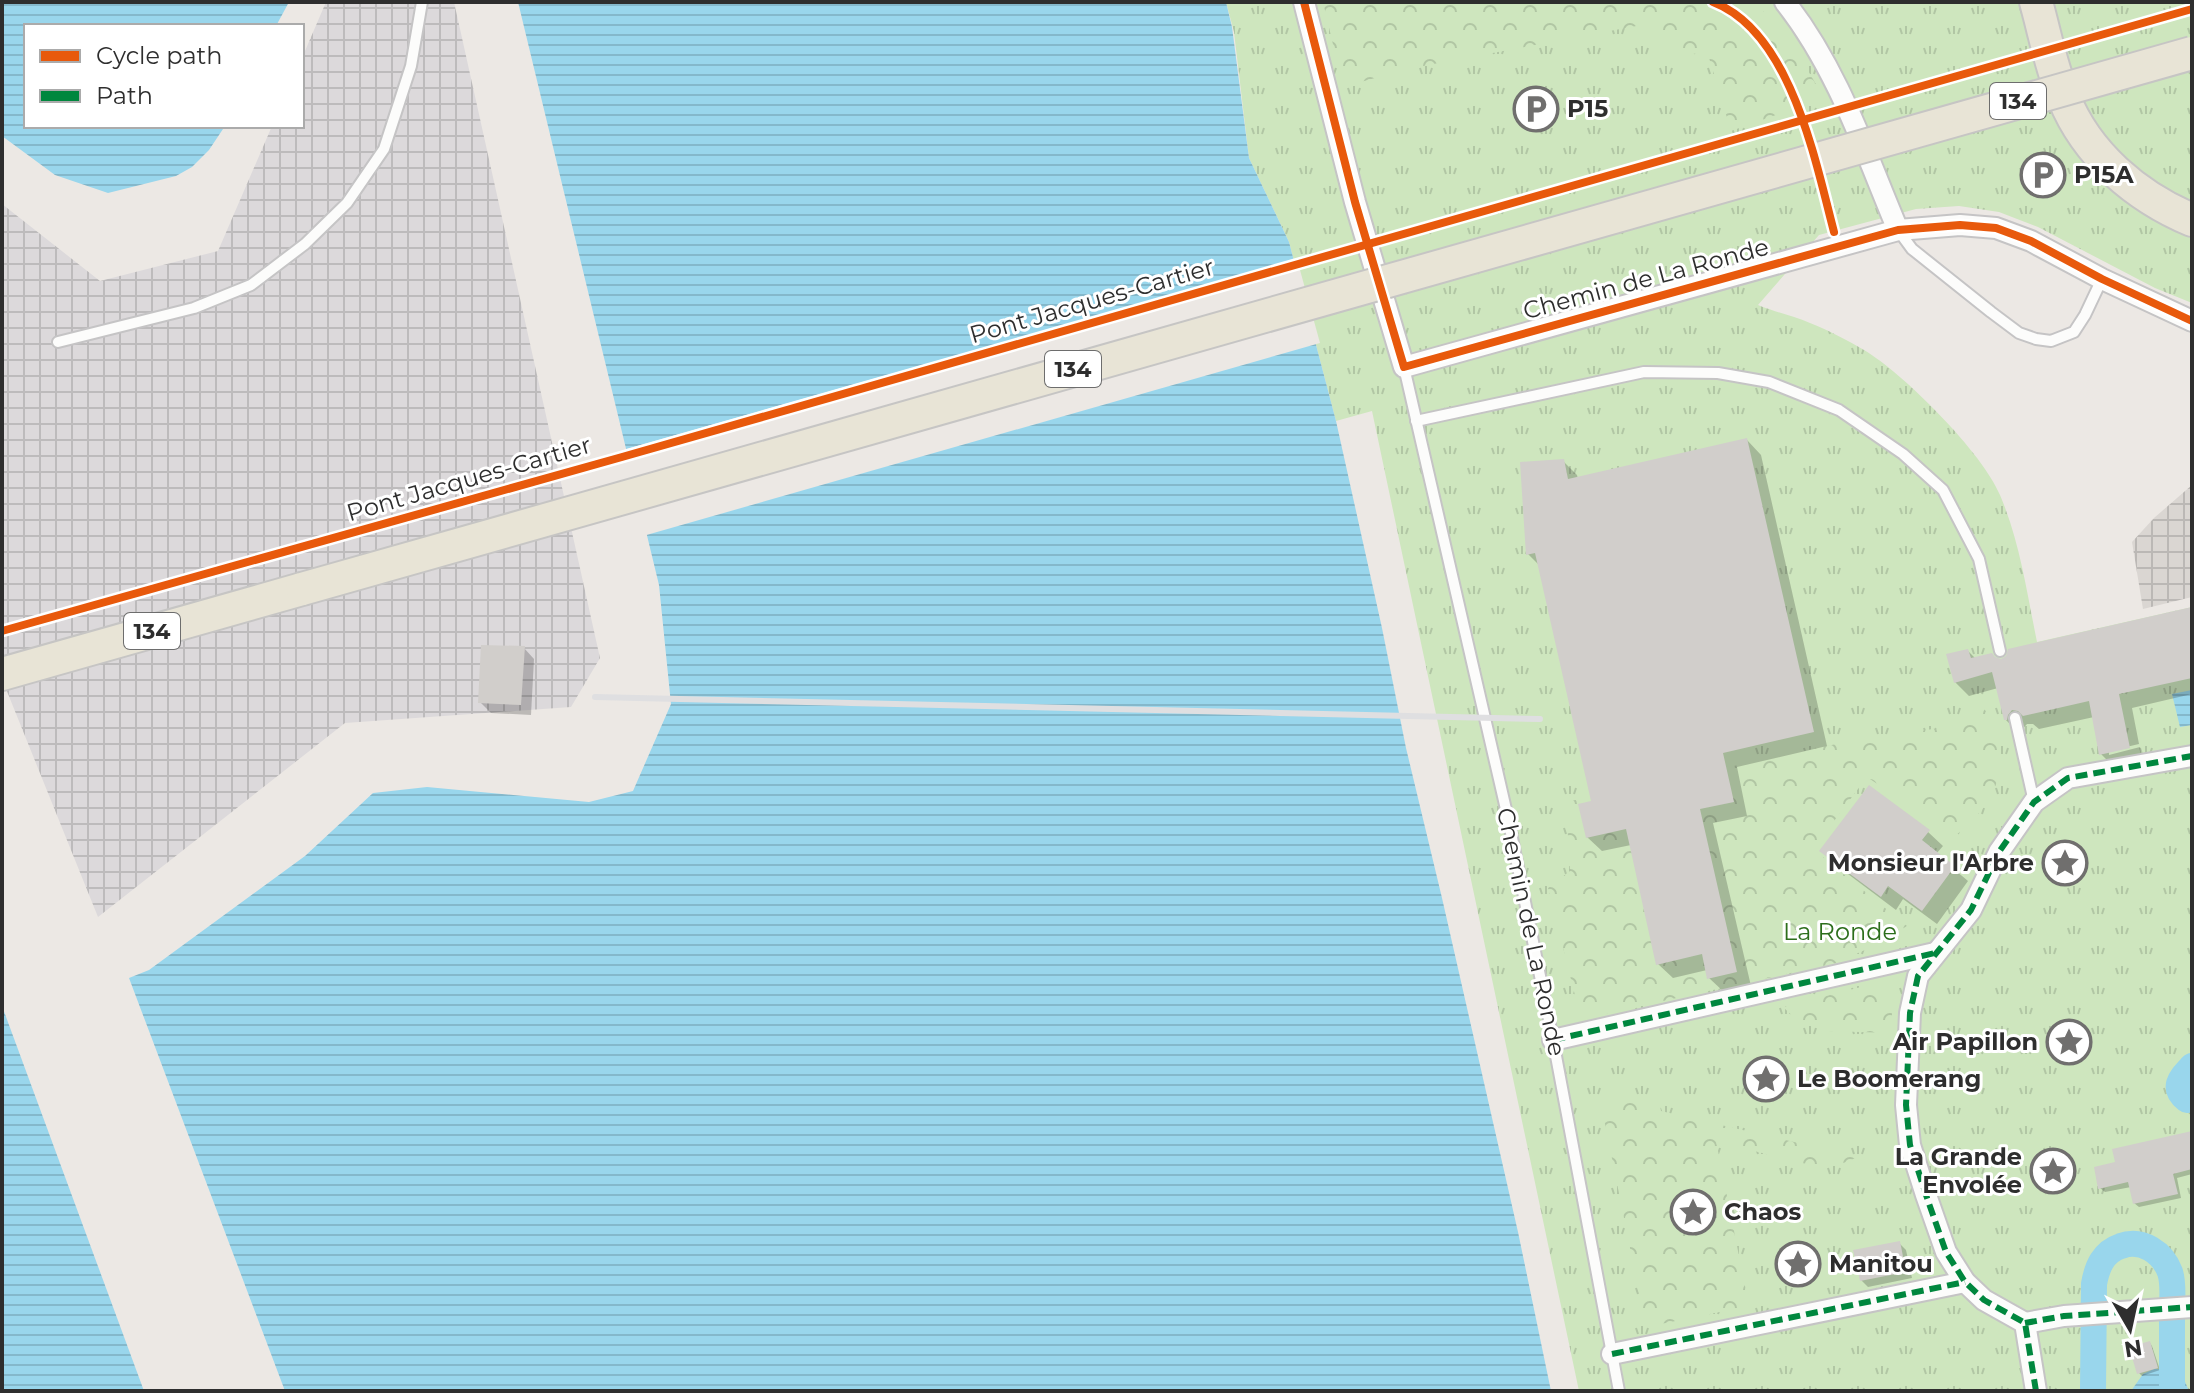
<svg xmlns="http://www.w3.org/2000/svg" width="2194" height="1393" viewBox="0 0 2194 1393" font-family="Montserrat,sans-serif">
	<defs>
		<pattern id="industrial-grid" width="8" height="8" patternUnits="userSpaceOnUse" patternTransform="scale(2)"><rect width="8" height="8" fill="#dcd9db"/><path d="M0 4h8M4 0v8" fill="none" stroke="#bdbbbc"/></pattern>
		<pattern id="grass-tufts" width="24" height="20" patternUnits="userSpaceOnUse" patternTransform="scale(2)"><rect width="24" height="20" fill="#cee6be"/><path d="M3 7l-1-3M5 7V3M7 7l1-3M15 17l-1-3M17 17v-4M19 17l1-3" fill="none" stroke="#b1c6a4"/></pattern>
		<pattern id="forest-crowns" width="20" height="18" patternUnits="userSpaceOnUse" patternTransform="scale(2)"><rect width="20" height="18" fill="#cee6be"/><path d="M2 6a3 3 0 1 1 6 0M12 15a3 3 0 1 1 6 0" fill="none" stroke="#b1c6a4"/></pattern>
		<pattern id="plaza-grid" width="8" height="8" patternUnits="userSpaceOnUse" patternTransform="scale(2)"><rect width="8" height="8" fill="#dad6d2"/><path d="M0 4h8M4 0v8" fill="none" stroke="#bbb8b5"/></pattern>
		<pattern id="water-rules" width="6" height="5" patternUnits="userSpaceOnUse" patternTransform="scale(2)"><rect width="6" height="5" fill="#99d6ec"/><path d="M0 2.5h6" fill="none" stroke="#84b8cb"/></pattern>
	</defs>
	<rect width="100%" height="100%" fill="#ece8e4"/>
	<polygon fill="url(#industrial-grid)" points="326,2 454,2 600,658 571,707 345,723 98,917 2,679 2,204 100,281 218,251 272,126 302,126 302,58"/>
	<path fill="url(#grass-tufts)" d="M1226,2H2192V303L2155,288L2038,227L1999,212L1959,206L1916,209L1819,235L1758,305C1775,312 1793,316 1810,323C1828,330 1847,340 1864,350C1903,373 1983,453 2000,495C2020,542 2027,593 2037,642L2192,607V1391H1579L1372,411L1336,421L1289,242L1249,158L1234,32Z"/>
	<g fill="url(#forest-crowns)">
		<polygon points="1323,2 1753,2 1786,33 1824,98 1731,131 1707,51 1670,59 1647,24 1407,69 1343,87"/>
		<path d="M1984,709C2002,730 2002,734 2000,761C1998,799 1979,815 1952,839L1934,822L1867,777L1813,849L1907,926L1876,945L1836,963L1581,1019L1548,888L1570,871L1566,802L1841,743L1959,725Z"/>
		<polygon points="1869,985 1885,988 1892,1005 1892,1033 1828,1031 1800,1023 1783,1007"/>
		<polygon points="1600,1099 1659,1101 1661,1111 1858,1157 1836,1166 1800,1163 1716,1141 1749,1306 1646,1327"/>
	</g>
	<polygon fill="url(#plaza-grid)" points="2192,485 2192,597 2143,609 2132,542 2154,518"/>
	<g fill="url(#water-rules)">
		<polygon points="2,2 289,2 276,26 26,26 26,126 225,126 209,150 192,167 176,176 108,193 55,175 2,136"/>
		<polygon points="518,2 1226,2 1232,27 1249,158 1289,242 1336,421 1382,628 1406,748 1442,898 1518,1232 1551,1391 285,1391 129,978 149,970 305,856 373,793 427,787 589,802 633,791 671,704 659,585"/>
		<polygon points="2192,690 2192,725 2180,727 2172,694"/>
		<polygon points="2,1006 144,1391 2,1391"/>
		<polygon points="2154,1369 2180,1370 2189,1391 2131,1391 2143,1374"/>
	</g>
	<polygon fill="#ece8e4" points="1297,259 1320,343 643,536 623,450"/>
	<g fill="#0003">
		<polygon points="1747,440 1761,455 1827,746 1737,767 1747,816 1713,823 1751,986 1724,992 1709,978 1707,970 1673,978 1658,964 1631,845 1602,851 1587,837 1593,802 1540,566 1528,554 1563,461 1577,475 1578,479"/>
		<polygon points="2192,609 2192,694 2132,708 2139,744 2109,751 2109,755 2140,747 2143,762 2115,768 2101,754 2094,717 2039,729 2033,724 2027,724 2019,733 2005,719 1998,688 1969,696 1955,682 1968,651 1975,658 2001,661"/>
		<polygon points="524,648 534,659 531,715 491,713 480,702"/>
		<polygon points="1928,832 1943,846 1936,854 1968,881 1937,924 1903,899 1896,910 1836,865 1822,851"/>
		<polygon points="2192,1133 2192,1174 2177,1178 2181,1198 2139,1207 2134,1203 2131,1187 2105,1192 2100,1188 2117,1164"/>
		<polygon points="1899,1243 1906,1250 1912,1278 1868,1287 1861,1280"/>
		<polygon points="2150,1343 2152,1346 2160,1370 2142,1376 2139,1373"/>
	</g>
	<g fill="none" stroke-linecap="round" stroke-linejoin="round">
		<g stroke="#99d6ec" stroke-width="26">
			<path d="M2192,1066C2181,1078 2171,1087 2187,1100L2192,1099"/>
			<path d="M2093,1391L2094,1284C2097,1267 2103,1252 2121,1246C2142,1238 2163,1253 2170,1272C2174,1284 2172,1298 2172,1310C2172,1337 2172,1364 2172,1391"/>
		</g>
	</g>
	<g fill="#d1cecb">
		<polygon points="1747,438 1814,732 1723,753 1734,802 1700,809 1737,972 1707,979 1702,954 1656,965 1626,829 1586,838 1578,804 1591,801 1535,553 1526,555 1520,462 1564,459 1568,479"/>
		<polygon points="2192,607 2192,678 2119,694 2130,748 2099,755 2089,701 2023,716 2018,711 2012,710 2008,715 2007,720 2004,720 1992,672 1954,683 1946,654 1968,649 1971,658 1992,653 1995,657 2001,659 2006,656 2008,649"/>
		<polygon points="481,645 525,646 521,705 478,703"/>
		<polygon points="1869,785 1930,830 1922,840 1955,866 1922,911 1888,886 1881,897 1819,851"/>
		<polygon points="2192,1131 2192,1169 2173,1174 2178,1194 2133,1204 2128,1182 2098,1189 2094,1167 2115,1162 2112,1149"/>
		<polygon points="1900,1241 1906,1272 1860,1281 1853,1250"/>
		<polygon points="2150,1341 2158,1368 2137,1374 2129,1347"/>
	</g>
	<g fill="none" stroke-linecap="round" stroke-linejoin="round">
		<g stroke="#c5c4c5" stroke-width="14">
			<g id="lane">
				<polyline points="1898,230 1912,249 1991,312 2019,333 2036,339 2051,341 2074,332 2085,315 2102,279"/>
				<polyline points="58,342 194,308 251,285 305,244 347,203 384,149 411,66 422,2"/>
				<polyline points="1404,367 1508,818 1553,1040 1619,1391"/>
				<polyline points="1416,421 1644,372 1718,373 1769,382 1839,410 1903,454 1943,490 1979,559 2000,651"/>
				<polyline points="2015,718 2034,802"/>
			</g>
		</g>
		<g stroke="#c5c4c5" stroke-width="24">
			<g id="street">
				<polyline points="1304,2 1355,202 1404,367 1898,230 1960,225 1996,228 2031,241 2102,279 2192,321"/>
				<path d="M1785,2C1838,69 1865,152 1898,230"/>
				<polyline points="1553,1040 1935,953"/>
				<polyline points="2025,1323 2064,1316 2192,1307"/>
				<polyline points="1612,1354 1965,1282"/>
				<polyline points="2036,1391 2025,1323 1984,1300 1965,1282 1946,1252 1926,1195 1910,1145 1906,1105 1910,1013 1918,976 1971,910 1999,852 2034,802 2068,778 2192,756"/>
			</g>
		</g>
		<g stroke="#c6c5c4" stroke-width="36">
			<g id="primary">
				<path d="M2036,2C2045,34 2051,68 2064,98C2087,155 2137,197 2192,220"/>
				<polyline points="2,674 302,589"/>
			</g>
		</g>
		<use href="#lane" stroke="#fcfcfb" stroke-width="10"/>
		<use href="#street" stroke="#fcfcfb" stroke-width="20"/>
		<use href="#primary" stroke="#e8e4d6" stroke-width="32"/>
		<polyline stroke="#dfdfe1" stroke-width="6" points="595,697 1540,719"/>
		<g stroke="#c6c5c4" stroke-width="36" stroke-linecap="butt">
			<polyline id="primary-bridge" points="302,589 2192,53"/>
		</g>
		<use href="#primary-bridge" stroke="#e8e4d6" stroke-width="32"/>
		<g stroke="#00873e" stroke-width="6" stroke-dasharray="12 6" stroke-linecap="butt">
			<polyline points="1553,1040 1935,953"/>
			<polyline points="2025,1323 2064,1316 2192,1307"/>
			<polyline points="1612,1354 1965,1282"/>
			<polyline points="2036,1391 2025,1323 1984,1300 1965,1282 1946,1252 1926,1195 1910,1145 1906,1105 1910,1013 1918,976 1971,910 1999,852 2034,802 2068,778 2192,756"/>
		</g>
		<g stroke="#fff" stroke-width="13">
			<g id="cycleway">
				<polyline points="1304,2 1355,202 1404,367 1898,230 1960,225 1996,228 2031,241 2102,279 2192,321"/>
				<path d="M1713,2C1791,32 1815,160 1834,232"/>
				<polyline points="2,631 622,457 2192,9"/>
			</g>
		</g>
		<use href="#cycleway" stroke="#e8590c" stroke-width="8"/>
	</g>
	<defs>
		<g id="parking-ring" transform="scale(2.3)"><circle r="9.5" fill="#fff" stroke="#706f6e" stroke-width="1.5"/><path d="M-3.5-5.5H1a3.5 3.5 0 0 1 0 7H-1V5.5H-3.5ZM-1-3.4V-.6H.8a1.4 1.4 0 0 0 0-2.8Z" fill="#706f6e"/></g>
		<g id="sight-ring" transform="scale(2.3)"><circle r="9.5" fill="#fff" stroke="#706f6e" stroke-width="1.5"/><path d="M0-6L1.8-2.2L6-1.7L2.9 1.2L3.7 5.4L0 3.3L-3.7 5.4L-2.9 1.2L-6-1.7L-1.8-2.2Z" fill="#706f6e"/></g>
	</defs>
	<g fill-rule="evenodd">
		<use href="#parking-ring" x="1536" y="109"/>
		<use href="#parking-ring" x="2043" y="175"/>
		<use href="#sight-ring" x="2065" y="863"/>
		<use href="#sight-ring" x="2069" y="1042"/>
		<use href="#sight-ring" x="1766" y="1079"/>
		<use href="#sight-ring" x="2053" y="1171"/>
		<use href="#sight-ring" x="1693" y="1212"/>
		<use href="#sight-ring" x="1798" y="1264"/>
	</g>
	<g text-anchor="middle" stroke-width="6" stroke-linejoin="round" paint-order="stroke">
		<g fill="#fff" stroke="#6d6d6d" stroke-width="2">
			<rect x="1990" y="83" width="56" height="36" rx="6"/>
			<rect x="1045" y="351" width="56" height="36" rx="6"/>
			<rect x="124" y="613" width="56" height="36" rx="6"/>
		</g>
		<g font-size="22" font-weight="bold" fill="#2e2e2e">
			<text x="2018" y="109">134</text>
			<text x="1073" y="377">134</text>
			<text x="152" y="639">134</text>
		</g>
		<g font-size="24" font-weight="bold" fill="#2e2e2e" stroke="#fff" text-anchor="start">
			<text x="1567" y="117">P15</text>
			<text x="2074" y="183">P15A</text>
			<text x="2034" y="871" text-anchor="end">Monsieur l'Arbre</text>
			<text x="2038" y="1050" text-anchor="end">Air Papillon</text>
			<text x="1797" y="1087">Le Boomerang</text>
			<text x="2022" y="1165" text-anchor="end">La Grande<tspan x="2022" dy="28">Envolée</tspan></text>
			<text x="1724" y="1220">Chaos</text>
			<text x="1829" y="1272">Manitou</text>
		</g>
		<g font-size="24" fill="#2e2e2e" stroke="#fff">
			<text transform="translate(1646 279) rotate(-15)" y="8">Chemin de La Ronde</text>
			<text transform="translate(1092 301) rotate(-16)" y="8">Pont Jacques-Cartier</text>
			<text transform="translate(469 479) rotate(-16)" y="8">Pont Jacques-Cartier</text>
			<text transform="translate(1531 932) rotate(78)" y="8">Chemin de La Ronde</text>
		</g>
		<g font-size="24" fill="#2c6e1b" stroke="#fff">
			<text x="1840" y="940">La Ronde</text>
		</g>
	</g>
	<rect width="2194" height="1393" fill="none" stroke="#2e2e2e" stroke-width="8"/>
	<rect x="24" y="24" width="280" height="104" fill="#ffffff" stroke="#ababab" stroke-width="2"/>
	<rect x="40" y="50" width="40" height="12" fill="#e8590c" stroke="#ababab" stroke-width="2"/>
	<text x="96" y="64" font-size="24" fill="#2e2e2e">Cycle path</text>
	<rect x="40" y="90" width="40" height="12" fill="#00873e" stroke="#ababab" stroke-width="2"/>
	<text x="96" y="104" font-size="24" fill="#2e2e2e">Path</text>
	<g transform="translate(2130 1329) rotate(171)" stroke="#ffffff" stroke-width="6" paint-order="stroke">
	<path d="M0-6L14 30L0 20L-14 30Z" fill="#2e2e2e"/>
	<text y="-12" font-size="22" font-weight="bold" text-anchor="middle" fill="#2e2e2e">N</text>
	</g>
</svg>
